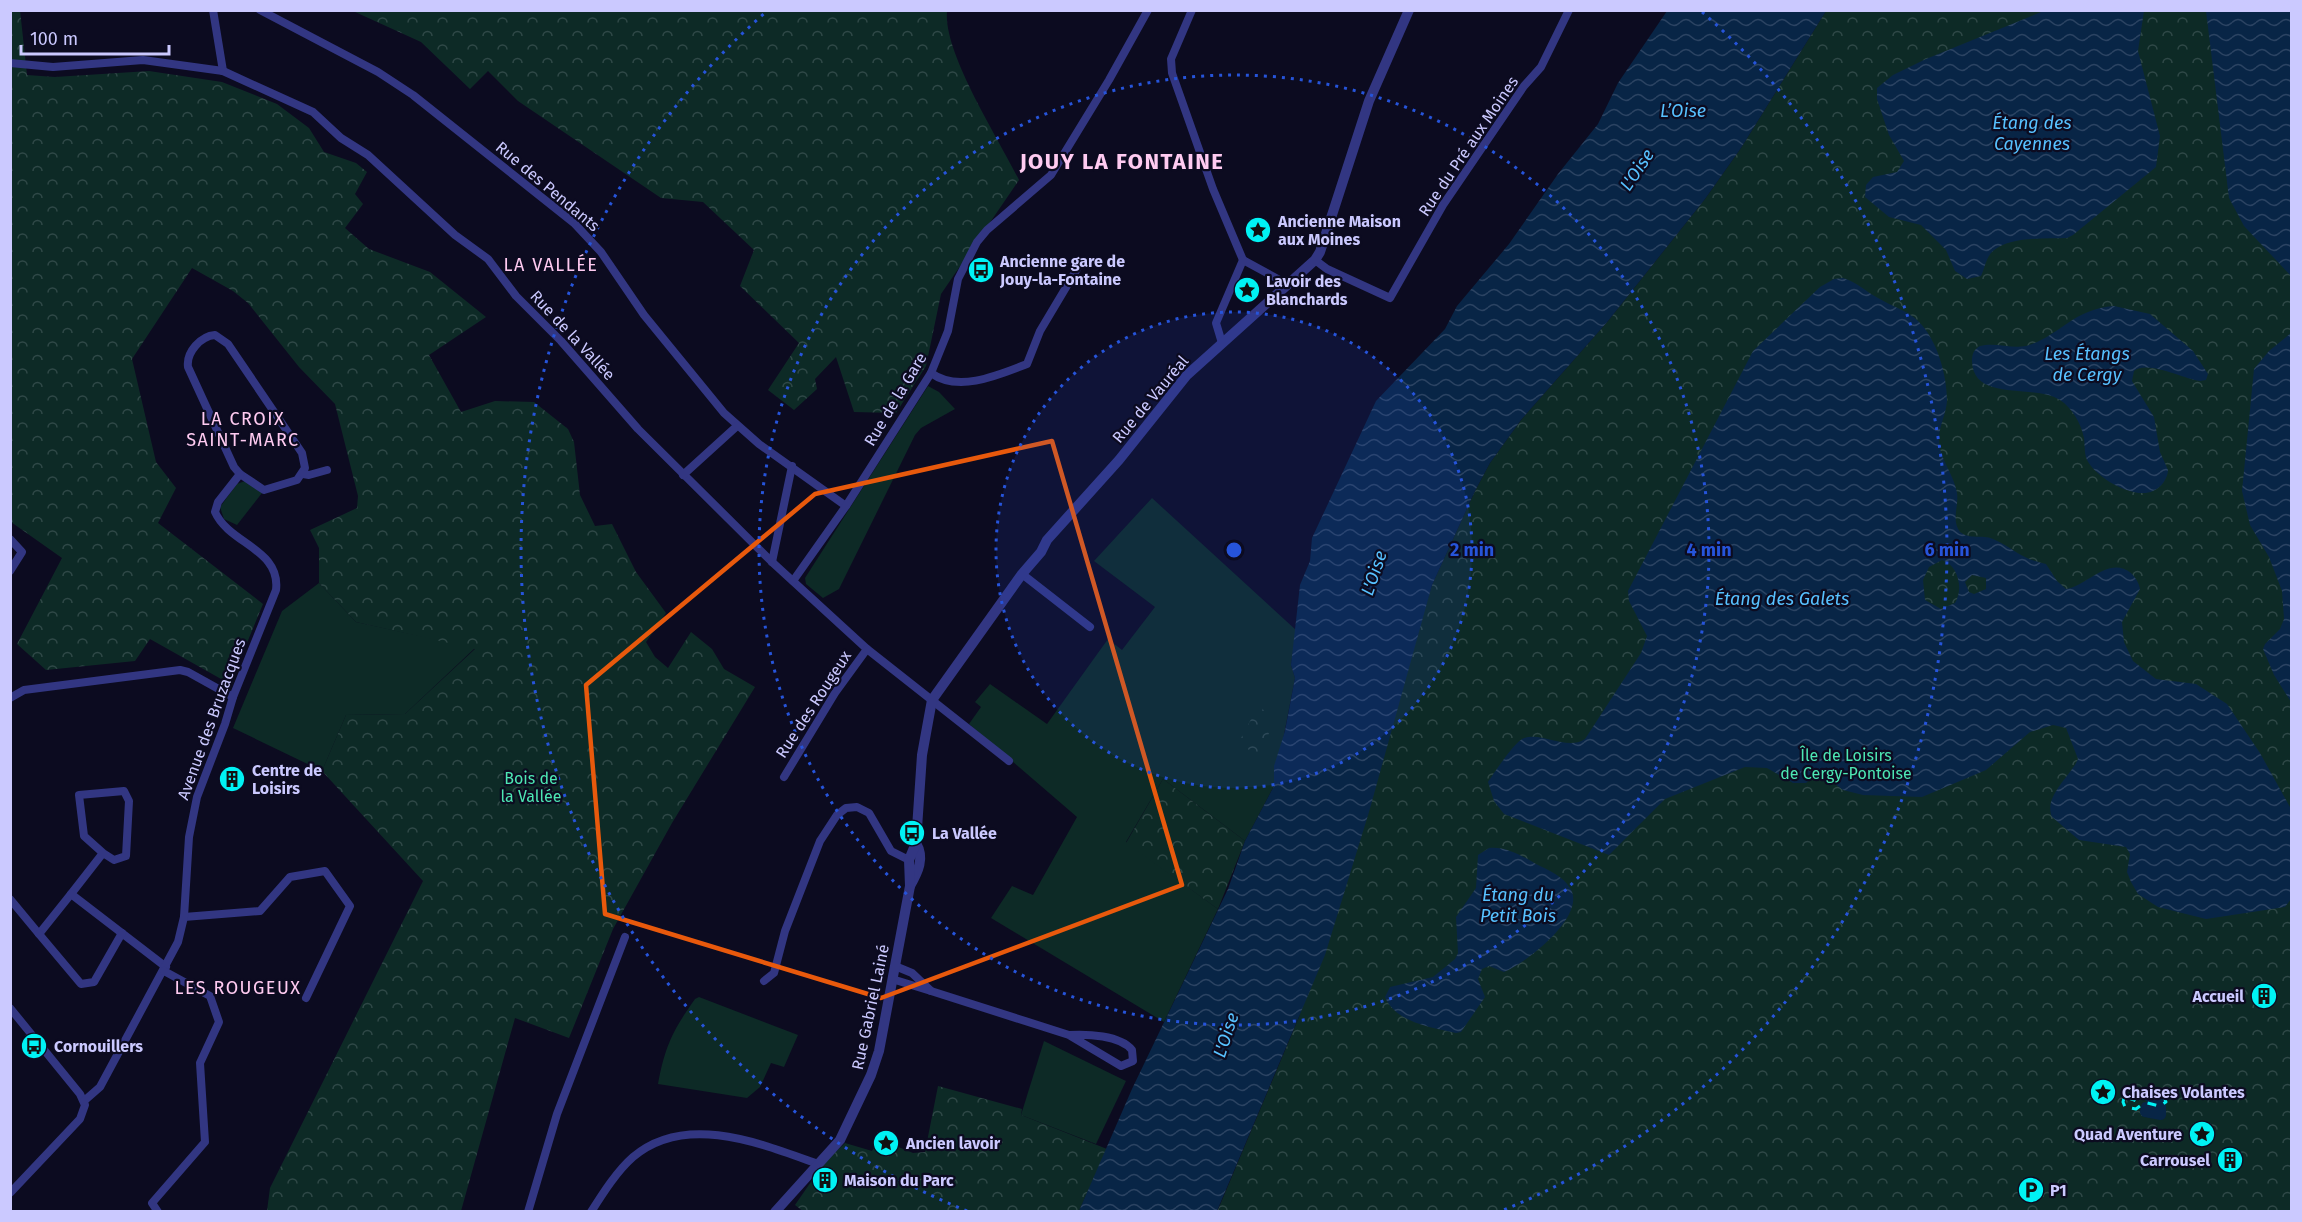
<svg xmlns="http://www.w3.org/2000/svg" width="2302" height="1222" viewBox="0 0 2302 1222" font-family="'Fira Sans',sans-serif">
	<defs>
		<pattern id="forest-crowns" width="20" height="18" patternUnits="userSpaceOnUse" patternTransform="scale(1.5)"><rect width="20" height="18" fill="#0d2a26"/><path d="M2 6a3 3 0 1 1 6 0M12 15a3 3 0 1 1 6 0" fill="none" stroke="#2f4847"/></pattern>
		<pattern id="water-waves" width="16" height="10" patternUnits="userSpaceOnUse" patternTransform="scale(1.5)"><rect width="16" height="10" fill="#082546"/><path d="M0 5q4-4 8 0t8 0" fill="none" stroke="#2b4362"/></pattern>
	</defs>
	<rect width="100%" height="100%" fill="#0c0b20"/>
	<g fill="#0d2a26">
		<polygon points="928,386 939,392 955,409 921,428 915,435 839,589 823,598 806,584 805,578"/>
		<polygon points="245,481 262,493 237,525 224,519 220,507 237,484"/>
		<polygon points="1152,498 1296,630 1291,665 1295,678 1274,786 1245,841 1163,779 1126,842 1218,909 1164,1022 991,918 1012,886 1033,895 1077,817 969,724 981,707 975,702 990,684 1047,724 1108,639 1122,650 1155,607 1094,561"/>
		<polygon points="319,583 356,622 475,648 405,714 346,715 322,771 233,728 282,611"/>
		<path d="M699,997L798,1035L784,1067L771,1063L760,1087L747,1098L658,1084C665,1046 673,1030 695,999Z"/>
		<polygon points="1044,1041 1126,1081 1096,1144 1021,1115"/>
	</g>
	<g fill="url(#forest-crowns)">
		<polygon points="20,10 27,75 55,77 149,71 222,82 277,104 309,128 324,152 356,163 367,172 355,194 363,204 345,228 369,249 430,272 486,317 429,355 461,412 495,401 534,402 568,429 574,442 580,495 595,526 612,524 636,572 666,613 646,642 655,657 668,668 691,632 712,649 724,669 755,687 672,823 613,929 569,1038 515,1018 461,1211 267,1211 270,1188 423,881 322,771 346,715 405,714 475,649 356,622 319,583 319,548 310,530 357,508 358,496 335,404 299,367 248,303 233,291 192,268 132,359 156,462 176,488 158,523 263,604 230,684 150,639 135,661 46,670 17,644 62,558 11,522 10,11"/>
		<path d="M353,11H947C943,53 999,139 1019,180L941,294L926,366L896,413L854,412L836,357L815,379L817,389L794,410L768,390L799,343L740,286L754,250L703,202L661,198L518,101L488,71L470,89L421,42Z"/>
		<polygon points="1826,11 2291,11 2291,1211 1217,1212 1299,1017 1432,585 1475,491 1490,463 1521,420 1608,321 1705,199 1741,148"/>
		<polygon points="1259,704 1273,723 1259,758 1239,742"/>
		<polygon points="1163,779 1245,841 1218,909 1126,843"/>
		<polygon points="938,1086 1022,1109 1021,1115 1107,1149 1079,1211 804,1212 795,1205 824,1163 845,1143 872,1151 875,1146 892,1153 896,1146 913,1153 925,1152"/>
	</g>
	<g fill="url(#water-waves)" fill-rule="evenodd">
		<path d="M2046,10L2144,11L2138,51L2160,136L2156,167L2073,235L2067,238C2045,239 2011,236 1993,251C1986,257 1985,268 1981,276L1967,279L1955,271L1946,250L1921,225L1889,217L1865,197L1866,185L1873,177L1897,172L1904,161L1889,135L1877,99V88L1893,75L1926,59Z"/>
		<polygon points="1667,11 1826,11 1741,148 1705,199 1608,321 1521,420 1490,463 1475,491 1432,585 1369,812 1325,955 1217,1211 1079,1211 1132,1089 1228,889 1245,841 1274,786 1274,766 1285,731 1295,678 1291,665 1300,585 1310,561 1312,538 1376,401 1445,329 1457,306 1509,244 1558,174 1598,124 1618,83"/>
		<polygon points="2206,11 2291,11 2291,276 2244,226 2229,198"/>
		<path d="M1843,278C1857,282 1866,292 1878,298C1891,306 1907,310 1918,321C1937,339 1947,375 1947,401C1946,414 1940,424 1939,437C1938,458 1954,473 1957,493C1959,506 1951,520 1960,532C1970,540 1982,534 1993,539C2015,549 2021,559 2046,564L2057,581L2066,589C2087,586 2109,555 2131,573C2136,578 2139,583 2140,589L2122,622L2124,642L2133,661L2156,679L2196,684L2227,704L2260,753L2291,809V899L2285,907L2206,919L2158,907L2138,894L2131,882L2127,872L2130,854L2126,847L2079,840L2052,817C2043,796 2071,776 2078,759L2066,728L2053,725L2030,732L1986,770L1922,797L1863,795L1843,790L1821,773L1815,775L1806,783H1793L1767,768L1745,767L1665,799L1609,855L1504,814L1494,801L1488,782C1494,773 1515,741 1524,738C1543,732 1567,751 1585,739L1641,653L1647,636L1629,601L1628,591L1753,351L1820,287L1834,279ZM1942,560C1958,565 1964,589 1955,603L1941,609L1925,600L1923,580L1929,567ZM1972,575L1986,578V589L1974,594L1969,592L1965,582Z"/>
		<path d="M2114,306L2150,314L2193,351L2208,374L2206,380L2200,381C2183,379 2148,360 2134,371L2132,381L2154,417L2160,452L2168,470C2168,478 2161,488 2153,491C2134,500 2096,478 2087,460C2084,453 2085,445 2084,438C2081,423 2072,408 2060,400C2035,383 1973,403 1972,361C1972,354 1974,349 1980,346C1995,342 2011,349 2026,346C2059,337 2072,309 2114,306Z"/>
		<polygon points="2291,333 2291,702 2274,675 2263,649 2265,644 2280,629 2284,619 2282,591 2269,557 2250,525 2242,491 2254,369 2269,351"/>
		<path d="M1489,848C1505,846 1523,856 1536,864C1548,870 1563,876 1570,888C1588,915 1526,963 1504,972L1489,966L1482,969L1478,979L1485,997L1461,1032L1456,1033C1431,1027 1396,1023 1385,997L1390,987L1433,977L1455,959L1458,953L1456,917L1476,888L1478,855Z"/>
	</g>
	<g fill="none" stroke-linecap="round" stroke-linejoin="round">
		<polygon stroke="#082546" stroke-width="10" points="2148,1096 2161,1099 2161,1115 2145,1112 2146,1107 2153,1107 2155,1102"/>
		<g stroke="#323682" stroke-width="8">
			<polyline points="213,10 223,71"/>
			<polyline points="260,10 378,72 413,95 574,223 601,252 644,315 724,413 759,444 846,506"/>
			<polyline points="1192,10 1171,59 1172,73 1213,189 1243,260 1287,284"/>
			<polyline points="10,63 53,67 143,60 223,71 313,112 341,138 368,155 455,235 488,259 516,296 561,341 638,429 772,562 867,649 1009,761"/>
			<polyline points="1315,260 1327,269 1390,298 1443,205 1524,86 1541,67 1569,10"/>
			<path d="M215,335L228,344L302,453L305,468L297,480L264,490L240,474L234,467L188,367C186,352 201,336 215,335Z"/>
			<polyline points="1222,343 1216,323 1243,260"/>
			<path d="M931,373C958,393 999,375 1027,364L1040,331L1077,269"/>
			<polyline points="303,474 309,475 327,470"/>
			<polyline points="683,475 737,426"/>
			<polyline points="10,539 22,552 10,571"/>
			<polyline points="772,562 792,466"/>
			<polyline points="1022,574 1090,627"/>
			<polyline points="793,581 846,506 931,373 948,331 958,279 977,242 987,230 1051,175 1109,80 1148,10"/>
			<polyline points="10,698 24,690 180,670 188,672 233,697"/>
			<polyline points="784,777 835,693 867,649"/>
			<polyline points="71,894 103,853 114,860 126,856 129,801 124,791 79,795 84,836 103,853"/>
			<polyline points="10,899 39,934 71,894 166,967"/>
			<polyline points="184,917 260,911 290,877 325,871 350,906 306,998"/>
			<polyline points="39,934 81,984 94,982 122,933"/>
			<polyline points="892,979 931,991 912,973 895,966"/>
			<polyline points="764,981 774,973 785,931 820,841 837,815 846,808 857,807 869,813 891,851 909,860"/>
			<path d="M931,991L1069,1035L1121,1066L1133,1061L1132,1050C1120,1035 1087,1034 1069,1035"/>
			<polyline points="10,1008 80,1094 85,1105 80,1119 10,1193"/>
			<path d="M84,1101L100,1087L178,942L184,917L189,837L197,797L225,724L233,697L276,590C281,549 229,544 215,512L218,502L240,474"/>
			<polyline points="158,1212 152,1203 205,1142 200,1063 219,1022 210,996 164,971"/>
			<polyline points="528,1212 557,1114 625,937"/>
			<path d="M591,1212C603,1193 617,1171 633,1157C686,1112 762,1144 818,1164"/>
		</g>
		<g stroke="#323682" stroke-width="10">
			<path d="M910,886C918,872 925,858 916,843"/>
			<polyline points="775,1212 840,1140 871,1075 879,1051 910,886 909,860 916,843 922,755 932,700 1022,574 1041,552 1047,540 1119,460 1187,375 1315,260 1320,252 1369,101 1409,10"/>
		</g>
		<polygon stroke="#00f2f4" stroke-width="3" stroke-dasharray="9 8" stroke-linecap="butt" points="2131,1087 2144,1093 2164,1097 2166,1102 2159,1106 2144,1102 2133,1092 2129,1094 2129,1098 2139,1102 2140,1106 2136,1109 2125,1107 2123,1102 2126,1090"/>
	</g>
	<path fill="none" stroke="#e8590c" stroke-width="4.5" stroke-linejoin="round" d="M1052,441L1182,885L881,998L605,914L586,685L815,494Z"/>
	<circle cx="1234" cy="550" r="238" fill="#2654da" fill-opacity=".12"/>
	<g fill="none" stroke="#2654da" stroke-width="3" stroke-dasharray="3 6">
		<circle cx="1234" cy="550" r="238"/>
		<circle cx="1234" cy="550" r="475"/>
		<path d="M967 1211A713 713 0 0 1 766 12M1702 12A713 713 0 0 1 1501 1211"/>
	</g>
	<defs>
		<g id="sight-disc" transform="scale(1.35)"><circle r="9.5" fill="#00f2f4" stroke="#0c0b20"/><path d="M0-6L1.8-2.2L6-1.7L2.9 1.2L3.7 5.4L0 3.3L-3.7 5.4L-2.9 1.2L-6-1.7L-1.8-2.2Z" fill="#111"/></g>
		<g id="bus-disc" transform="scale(1.35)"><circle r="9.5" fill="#00f2f4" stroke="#0c0b20"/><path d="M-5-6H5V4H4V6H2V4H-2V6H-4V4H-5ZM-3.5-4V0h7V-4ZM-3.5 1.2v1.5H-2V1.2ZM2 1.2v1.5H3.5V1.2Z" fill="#111"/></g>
		<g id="building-disc" transform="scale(1.35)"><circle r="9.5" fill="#00f2f4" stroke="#0c0b20"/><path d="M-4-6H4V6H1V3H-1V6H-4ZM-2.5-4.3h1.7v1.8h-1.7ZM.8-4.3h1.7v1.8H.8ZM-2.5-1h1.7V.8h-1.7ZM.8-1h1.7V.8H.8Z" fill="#111"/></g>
		<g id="parking-disc" transform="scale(1.35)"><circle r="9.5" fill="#00f2f4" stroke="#0c0b20"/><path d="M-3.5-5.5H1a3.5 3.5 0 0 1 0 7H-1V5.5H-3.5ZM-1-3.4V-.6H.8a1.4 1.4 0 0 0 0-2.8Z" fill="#111"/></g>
	</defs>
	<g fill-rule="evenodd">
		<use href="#sight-disc" x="1258" y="230"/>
		<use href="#bus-disc" x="981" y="270"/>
		<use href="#sight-disc" x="1247" y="290"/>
		<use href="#building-disc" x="232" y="779"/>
		<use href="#bus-disc" x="912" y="833"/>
		<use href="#building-disc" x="2264" y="996"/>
		<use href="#bus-disc" x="34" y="1046"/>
		<use href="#sight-disc" x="2103" y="1092"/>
		<use href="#sight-disc" x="2202" y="1134"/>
		<use href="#sight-disc" x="886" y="1143"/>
		<use href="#building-disc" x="2230" y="1160"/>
		<use href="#building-disc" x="825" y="1180"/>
		<use href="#parking-disc" x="2031" y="1190"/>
	</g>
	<g text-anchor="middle" stroke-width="4.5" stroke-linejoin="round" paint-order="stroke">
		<g font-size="16" fill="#cbc9ff" stroke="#0c0b20">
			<text transform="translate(1468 146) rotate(-56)" y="6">Rue du Pré aux Moines</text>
			<text transform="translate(548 186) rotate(40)" y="6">Rue des Pendants</text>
			<text transform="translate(573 335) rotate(47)" y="6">Rue de la Vallée</text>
			<text transform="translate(895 399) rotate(-59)" y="6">Rue de la Gare</text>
			<text transform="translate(1150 399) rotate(-50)" y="6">Rue de Vauréal</text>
			<text transform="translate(813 704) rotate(-57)" y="6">Rue des Rougeux</text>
			<text transform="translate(211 719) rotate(-70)" y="6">Avenue des Bruzacques</text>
			<text transform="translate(870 1007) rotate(-78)" y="6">Rue Gabriel Lainé</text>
		</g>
		<g font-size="16" font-weight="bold" fill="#cbc9ff" stroke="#0c0b20" text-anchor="start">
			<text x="1278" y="227">Ancienne Maison<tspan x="1278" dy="18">aux Moines</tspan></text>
			<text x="1000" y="267">Ancienne gare de<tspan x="1000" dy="18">Jouy-la-Fontaine</tspan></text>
			<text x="1266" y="287">Lavoir des<tspan x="1266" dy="18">Blanchards</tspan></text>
			<text x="252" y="776">Centre de<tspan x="252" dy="18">Loisirs</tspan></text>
			<text x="932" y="839">La Vallée</text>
			<text x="2244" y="1002" text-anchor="end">Accueil</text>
			<text x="54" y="1052">Cornouillers</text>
			<text x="2122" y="1098">Chaises Volantes</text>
			<text x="2182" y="1140" text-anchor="end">Quad Aventure</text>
			<text x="906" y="1149">Ancien lavoir</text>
			<text x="2210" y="1166" text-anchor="end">Carrousel</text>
			<text x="844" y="1186">Maison du Parc</text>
			<text x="2050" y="1196">P1</text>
		</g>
		<g font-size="16" fill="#4de7b3" stroke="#0c0b20">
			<text x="1846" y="761">Île de Loisirs<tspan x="1846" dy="18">de Cergy-Pontoise</tspan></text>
			<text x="531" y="784">Bois de<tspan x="531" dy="18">la Vallée</tspan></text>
		</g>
		<g font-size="18" font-style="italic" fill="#57c1ff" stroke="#0c0b20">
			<text x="1683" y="117">L’Oise</text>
			<text x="2032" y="129">Étang des<tspan x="2032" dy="21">Cayennes</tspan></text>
			<text transform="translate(1637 170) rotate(-56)" y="6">L'Oise</text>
			<text x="2087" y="360">Les Étangs<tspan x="2087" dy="21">de Cergy</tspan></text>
			<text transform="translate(1374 573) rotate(-71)" y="6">L'Oise</text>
			<text x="1782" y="605">Étang des Galets</text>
			<text x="1518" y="901">Étang du<tspan x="1518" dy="21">Petit Bois</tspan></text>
			<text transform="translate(1226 1035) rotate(-72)" y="6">L'Oise</text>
		</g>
		<g font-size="18" letter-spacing="1.5" fill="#ffcbf1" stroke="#0c0b20">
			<text x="551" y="271">LA VALLÉE</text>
			<text x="243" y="425">LA CROIX<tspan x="243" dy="21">SAINT-MARC</tspan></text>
			<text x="238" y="994">LES ROUGEUX</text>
		</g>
		<g font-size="22" font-weight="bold" letter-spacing="1.5" fill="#ffcbf1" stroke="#0c0b20">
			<text x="1122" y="169">JOUY LA FONTAINE</text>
		</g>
	</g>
	<circle cx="1234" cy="550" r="9" fill="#2654da" stroke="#0c0b20" stroke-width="3"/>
	<g font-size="18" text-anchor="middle" font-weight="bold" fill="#2654da" stroke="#0c0b20" stroke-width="4.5" stroke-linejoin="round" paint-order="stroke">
		<text x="1472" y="556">2 min</text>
		<text x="1709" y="556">4 min</text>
		<text x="1947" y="556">6 min</text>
	</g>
	<rect width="2302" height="1222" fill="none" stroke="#cbc9ff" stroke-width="24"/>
	<path d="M21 45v9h148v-9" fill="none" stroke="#cbc9ff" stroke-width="3"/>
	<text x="30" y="45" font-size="18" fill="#cbc9ff" stroke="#0c0b20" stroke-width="4.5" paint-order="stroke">100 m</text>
</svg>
